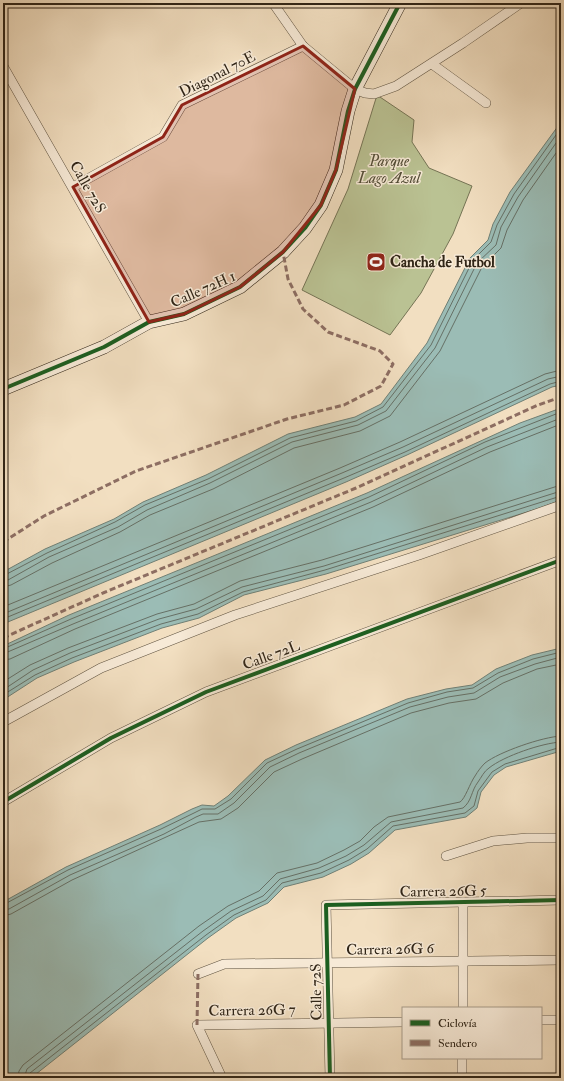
<svg xmlns="http://www.w3.org/2000/svg" width="564" height="1081" viewBox="0 0 564 1081" font-family="'IM FELL Double Pica',serif">
	<rect width="100%" height="100%" fill="#f2dfc1"/>
	<filter id="stains"><feTurbulence type="fractalNoise" baseFrequency=".005" numOctaves="4"/><feColorMatrix values="0 0 0 0 .2 0 0 0 0 .09 0 0 0 0 .02 0 0 0 .5 -.17"/></filter>
	<radialGradient id="worn" r=".72"><stop offset=".6" stop-color="#630" stop-opacity="0"/><stop offset="1" stop-color="#630" stop-opacity=".3"/></radialGradient>
	<polygon fill="#bac293" stroke="#757455" points="377,95 414,120 412,142 429,168 472,186 453,234 421,293 390,335 302,290 348,189"/>
	<g fill="#9bbcb5" stroke="#708076">
		<polygon points="561,122 561,385 552,387 407,455 346,482 3,624 3,572 45,549 114,519 143,502 206,475 288,434 355,417 381,404 427,343 470,258 488,240 493,224 510,192"/>
		<polygon points="561,408 561,500 540,508 326,574 244,595 199,618 162,628 74,662 37,678 3,700 3,646 69,615 367,493 520,423"/>
		<polygon points="561,648 561,751 506,767 494,775 481,792 477,808 466,817 395,830 369,853 351,864 323,877 284,887 268,903 236,918 208,938 31,1078 3,1078 3,902 66,867 160,825 192,809 202,805 214,806 228,796 265,760 296,745 407,699 446,689 472,685 496,669 532,655"/>
	</g>
	<g fill="none" stroke-linecap="round" stroke-linejoin="round">
		<g stroke="#667066" stroke-width="1">
			<polyline points="3,576 47,553 115,522 145,505 208,479 290,438 356,421 383,407 431,345 473,260 491,242 497,225 514,194 561,128"/>
			<polyline points="3,581 8,580 49,557 118,527 147,510 210,483 292,442 358,425 386,411 435,348 477,263 496,245 501,227 518,197 561,136"/>
			<polyline points="3,587 11,585 52,563 120,532 150,515 213,489 294,448 360,431 390,416 440,351 482,267 501,248 507,230 523,200 561,146"/>
			<polyline points="3,607 340,468 400,442 545,374 561,370"/>
			<polyline points="3,614 342,473 403,447 548,379 561,376"/>
			<polyline points="3,619 344,478 405,452 550,384 561,381"/>
			<polyline points="3,649 71,619 369,497 485,442 561,412"/>
			<polyline points="3,654 73,624 371,502 487,447 561,418"/>
			<polyline points="3,660 10,659 75,629 373,507 490,452 561,424"/>
			<polyline points="3,682 30,665 68,648 157,614 194,604 240,581 322,560 561,485"/>
			<polyline points="3,690 33,670 70,653 159,619 196,609 242,587 324,566 561,491"/>
			<polyline points="3,695 35,675 72,658 161,624 198,614 243,592 325,570 561,496"/>
			<polyline points="3,905 68,870 161,829 194,813 202,809 215,809 231,799 267,763 297,749 408,703 447,692 473,688 498,673 533,659 561,652"/>
			<polyline points="3,910 9,909 70,875 164,834 196,817 203,814 218,814 234,803 270,767 299,753 410,707 448,697 474,693 500,677 535,664 561,657"/>
			<polyline points="3,916 11,914 72,880 199,822 221,819 238,808 274,772 302,759 411,713 449,703 476,699 503,683 537,669 561,664"/>
			<path d="M18,1078L19,1071L23,1065L199,926L228,906L259,891L277,873L317,863L344,850L360,841L374,827L388,817L460,802C465,799 470,783 475,776C478,771 481,767 485,763C499,752 542,737 561,736"/>
			<path d="M24,1078L27,1069L203,931L231,911L263,896L280,879L319,868L346,856L364,845L391,822L463,808C472,801 471,791 478,782C481,778 484,771 489,768C504,756 542,743 561,742"/>
			<polyline points="29,1078 30,1073 206,935 234,915 266,900 282,883 321,873 349,860 367,849 393,826 465,813 474,806 478,791 492,772 505,764 561,747"/>
		</g>
		<g stroke="#605442" stroke-width="10">
			<g id="street">
				<polyline points="273,3 303,46 355,89 365,93 374,94 396,86 463,43 521,3"/>
				<polyline points="432,64 486,103"/>
				<polyline points="3,66 149,322"/>
				<polyline points="73,187 163,137 182,105 303,46"/>
				<polyline points="3,722 101,668 235,615 419,555 561,505"/>
				<polyline points="3,802 111,738 206,692 561,560"/>
				<polyline points="446,856 493,841 527,838 561,838"/>
				<polyline points="198,974 224,964 561,960"/>
				<polyline points="463,1008 463,902"/>
				<polyline points="541,1020 561,1020"/>
				<polyline points="462,1058 462,1078"/>
				<polyline points="222,1078 197,1025 403,1022"/>
				<polyline points="330,1078 326,905 561,900"/>
			</g>
		</g>
		<g stroke="#302517" stroke-width="14">
			<polyline id="secondary" points="3,389 104,347 149,322 184,314 240,287 283,252 305,228 321,205 336,170 348,111 355,89 400,3"/>
		</g>
		<use href="#street" stroke="#f7ead7" stroke-width="9"/>
		<use href="#secondary" stroke="#f7ead7" stroke-width="13"/>
		<g stroke="#8d6e63" stroke-width="3" stroke-dasharray="6 3" stroke-linecap="butt">
			<polyline points="3,542 44,516 136,471 287,419 344,405 381,386 393,364 380,351 328,332 303,309 288,279 283,252"/>
			<polyline points="3,638 103,593 356,488 538,405 561,397"/>
			<polyline points="197,1025 198,974"/>
		</g>
		<g stroke="#f7ead7" stroke-width="6">
			<g id="cycleway">
				<polyline points="3,389 104,347 149,322 184,314 240,287 283,252 305,228 321,205 336,170 348,111 355,89 400,3"/>
				<polyline points="3,802 111,738 206,692 561,560"/>
				<polyline points="330,1078 326,905 561,900"/>
			</g>
		</g>
		<use href="#cycleway" stroke="#1b5e20" stroke-width="4"/>
	</g>
	<path fill="#8f2418" fill-opacity="0.2" stroke="#8f2418" stroke-width="3" stroke-linejoin="round" d="M303,46L355,89L336,170L321,205L283,252L240,287L184,314L149,322L73,187L163,137L182,105Z"/>
	<defs>
		<g id="stadium-square" transform="scale(1)"><rect x="-9" y="-9" width="18" height="18" rx="4" fill="#8f2418" stroke="#f7ead7"/><path d="M0-5a6.5 5 0 1 0 0 10a6.5 5 0 1 0 0-10ZM-3.5-1.8h7v3.6h-7Z" fill="#fff"/></g>
	</defs>
	<g fill-rule="evenodd">
		<use href="#stadium-square" x="376" y="262"/>
	</g>
	<g text-anchor="middle" stroke-width="3" stroke-linejoin="round" paint-order="stroke">
		<g font-size="15" fill="#302517" stroke="#f7ead7">
			<text transform="translate(217 74) rotate(-27)" y="5">Diagonal 70E</text>
			<text transform="translate(88 187) rotate(60)" y="5">Calle 72S</text>
			<text transform="translate(203 289) rotate(-24)" y="5">Calle 72H 1</text>
			<text transform="translate(271 655) rotate(-20)" y="5">Calle 72L</text>
			<text transform="translate(443 891) rotate(-1)" y="5">Carrera 26G 5</text>
			<text transform="translate(390 949) rotate(-1)" y="5">Carrera 26G 6</text>
			<text transform="translate(316 992) rotate(-91)" y="5">Calle 72S</text>
			<text transform="translate(252 1010) rotate(-1)" y="5">Carrera 26G 7</text>
		</g>
		<g font-size="15" font-style="italic" fill="#524c36" stroke="#f7ead7">
			<text x="389" y="166">Parque<tspan x="389" dy="17">Lago Azul</tspan></text>
		</g>
		<g font-size="15" font-weight="bold" fill="#302517" stroke="#f7ead7" text-anchor="start">
			<text x="390" y="267">Cancha de Futbol</text>
		</g>
	</g>
	<rect width="564" height="1081" fill="none" stroke="#f2dfc1" stroke-width="16"/>
	<rect x="4" y="4" width="556" height="1073" fill="none" stroke="#302517" stroke-width="2"/>
	<rect x="8" y="8" width="548" height="1065" fill="none" stroke="#302517"/>
	<rect x="402" y="1007" width="140" height="52" fill="#f7ead7" stroke="#a79b8a"/>
	<rect x="410" y="1020" width="20" height="6" fill="#1b5e20" stroke="#a79b8a"/>
	<text x="438" y="1027" font-size="12" fill="#302517">Ciclovía</text>
	<rect x="410" y="1040" width="20" height="6" fill="#8d6e63" stroke="#a79b8a"/>
	<text x="438" y="1047" font-size="12" fill="#302517">Sendero</text>
	<rect width="100%" height="100%" filter="url(#stains)"/>
	<rect width="100%" height="100%" fill="url(#worn)"/>
</svg>
